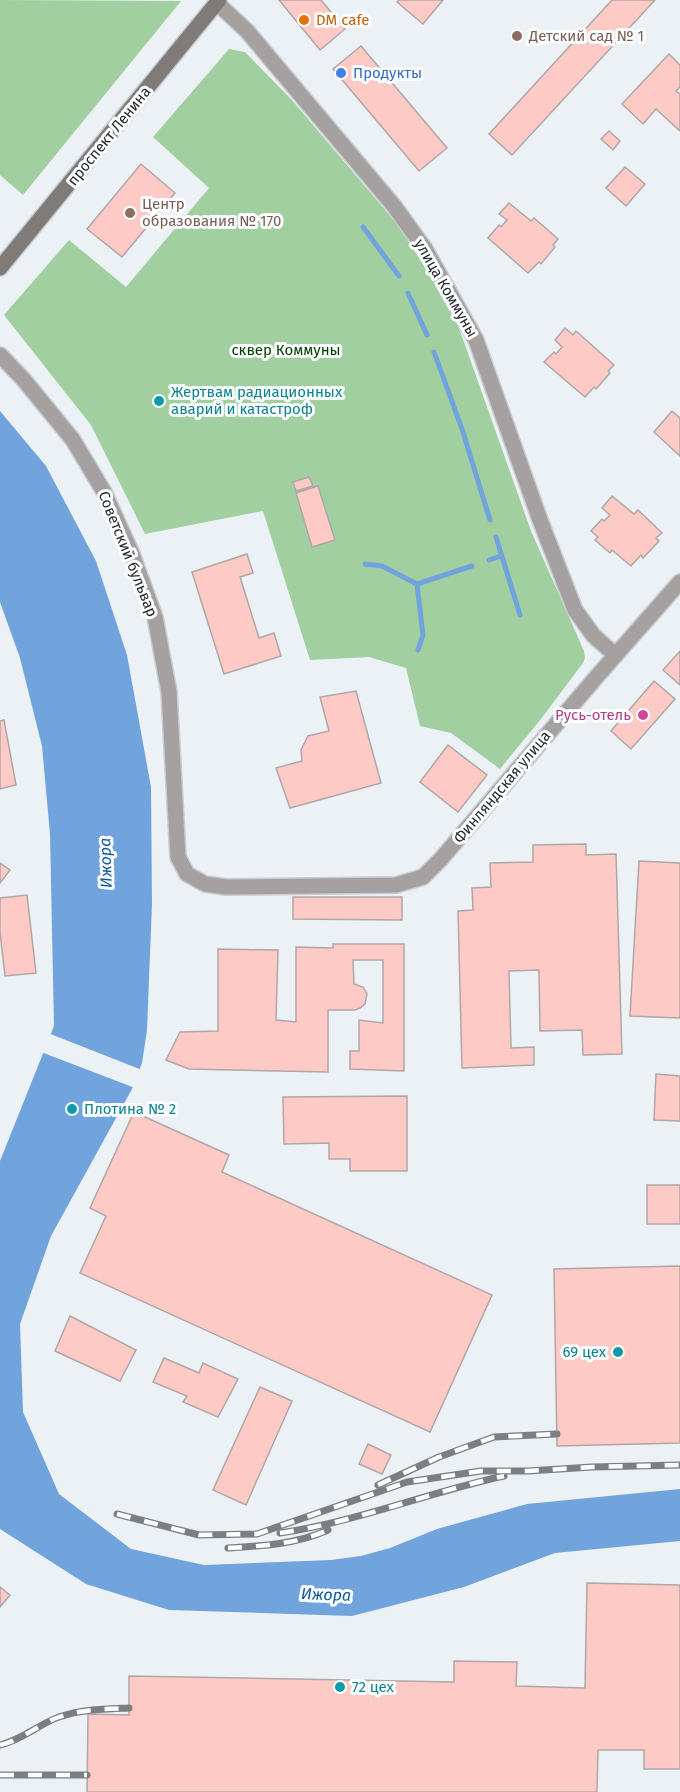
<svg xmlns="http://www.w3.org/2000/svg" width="680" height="1792" viewBox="0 0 680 1792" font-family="'Fira Sans',sans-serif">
	<rect width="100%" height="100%" fill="#ecf1f6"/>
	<g fill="#a2cf9f">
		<polygon points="0,0 181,1 23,195 0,175"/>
		<polygon points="229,49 245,52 291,99 397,224 425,267 459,328 531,531 584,651 585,658 583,663 541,719 500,769 451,733 420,726 406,668 369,657 310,660 263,511 145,534 91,425 4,315 69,240 126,287 209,188 153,137"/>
	</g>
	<polygon fill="#71a3dc" points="0,411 46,466 96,561 127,655 151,787 152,904 147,1030 142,1063 132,1089 51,1236 20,1324 23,1412 59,1494 131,1549 204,1565 331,1560 361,1556 390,1548 437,1529 527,1504 680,1489 680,1541 555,1553 464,1587 352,1616 169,1610 86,1584 0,1529 0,1161 54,1026 50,834 42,746 20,658 0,602"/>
	<polygon fill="#ecf1f6" points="48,1033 142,1070 135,1088 41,1052"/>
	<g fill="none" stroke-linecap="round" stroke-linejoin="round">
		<g stroke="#71a3dc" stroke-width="5">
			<polyline points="363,227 399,276"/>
			<polyline points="408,293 427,335"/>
			<polyline points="434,352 462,429 490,520"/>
			<polyline points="496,537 520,615"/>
			<polyline points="489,560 501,556"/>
			<polyline points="365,564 382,566 417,584 472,566"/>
			<polyline points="417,584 423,635 418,650"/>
		</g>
	</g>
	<g fill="#fecac5" stroke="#afa7a7" stroke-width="1.5">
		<polygon points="279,0 321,0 345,29 320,50"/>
		<polygon points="399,0 443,0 423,24 397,2"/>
		<polygon points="612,0 655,0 512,155 489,134"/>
		<polygon points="361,46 447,148 419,171 333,69"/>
		<polygon points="669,54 680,65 680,87 676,91 680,94 680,131 656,109 643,124 622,104"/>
		<polygon points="609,131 620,141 613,150 601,139"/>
		<polygon points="141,164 175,193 122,257 87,229"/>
		<polygon points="625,167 645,184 626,206 606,188"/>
		<polygon points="509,203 531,221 534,218 558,239 553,245 555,247 541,264 539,262 528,273 488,238 499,225 501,227 507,220 499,214"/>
		<polygon points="565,328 573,335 576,331 614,365 608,371 610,373 596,389 594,387 585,397 544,362 554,352 556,354 562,347 555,340"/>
		<polygon points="672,411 680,418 680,456 654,432"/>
		<polygon points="309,477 313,486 296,491 293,482"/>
		<polygon points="318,486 335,540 312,547 296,493"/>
		<polygon points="612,496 634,514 638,510 662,533 656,538 659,541 643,558 641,555 631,566 612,550 610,553 595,540 598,537 591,531 602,519 604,521 610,515 602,508"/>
		<polygon points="247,554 253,573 240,577 259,638 274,633 281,656 224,674 192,572"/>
		<polygon points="680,651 680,685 663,670"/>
		<polygon points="654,681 675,699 631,749 611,731"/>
		<polygon points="356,691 381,783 290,808 276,768 302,761 301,750 308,736 329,731 320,697"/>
		<polygon points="4,720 16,785 0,789 0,721"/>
		<polygon points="448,745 487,775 458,812 420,782"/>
		<polygon points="586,844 586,855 616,854 622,1054 583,1055 582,1030 540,1031 539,970 509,971 511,1048 534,1047 534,1065 462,1068 458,911 473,910 472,888 491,887 490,863 533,862 533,845"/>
		<polygon points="639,861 680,863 680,1018 630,1016"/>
		<polygon points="0,863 10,870 0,883"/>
		<polygon points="27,895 36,973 5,976 0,932 0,898"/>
		<polygon points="293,897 402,897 402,920 293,919"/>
		<polygon points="333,944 404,944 404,1071 350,1069 350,1051 359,1051 359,1020 383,1023 383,960 353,960 354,984 363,987 367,994 365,1004 360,1008 355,1010 328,1010 328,1072 189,1069 166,1060 180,1032 218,1031 218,949 278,950 276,1020 296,1022 296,947 333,948"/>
		<polygon points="656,1074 680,1076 680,1121 654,1120"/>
		<polygon points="407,1096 407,1171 350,1171 350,1159 329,1159 329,1143 284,1144 283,1097"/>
		<polygon points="134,1112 229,1155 222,1172 492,1295 430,1432 80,1273 106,1216 90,1208"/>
		<rect x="647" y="1185" width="33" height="39"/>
		<polygon points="680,1266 680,1443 557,1446 554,1269"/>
		<polygon points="70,1316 136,1350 120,1381 55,1351"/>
		<polygon points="164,1358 199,1373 203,1363 238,1379 218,1417 183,1402 187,1396 153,1382"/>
		<polygon points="260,1387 292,1401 246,1505 213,1490"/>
		<polygon points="368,1444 391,1455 382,1474 359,1464"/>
		<polygon points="587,1583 680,1585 680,1769 644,1769 644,1750 598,1750 597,1792 87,1792 88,1714 129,1715 129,1676 454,1682 454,1661 517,1662 516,1686 585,1688"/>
		<polygon points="0,1587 10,1595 0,1607"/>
	</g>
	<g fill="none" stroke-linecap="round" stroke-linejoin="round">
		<g stroke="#c9cdd1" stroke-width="18">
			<g id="street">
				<polyline points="218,4 247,31 394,206 425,249 476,340 540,520 575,610 593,635 615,655"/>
				<polyline points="0,355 24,380 73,440 104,492 132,554 155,617 169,692 178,857 187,874 205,884 226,887 396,885 423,877 441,859 599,674 680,582"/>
			</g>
		</g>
		<g stroke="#c9cdd1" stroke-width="18">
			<polyline id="secondary" points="0,268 219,0"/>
		</g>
		<use href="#street" stroke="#a4a1a0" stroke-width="15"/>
		<use href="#secondary" stroke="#7f7b79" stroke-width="15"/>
		<g stroke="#7c7f82" stroke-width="7">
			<g id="rail">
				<polyline points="378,1485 439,1457 494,1437 557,1434"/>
				<polyline points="117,1514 199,1535 257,1534 407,1482 481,1471 528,1471 592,1467 680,1465"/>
				<path d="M280,1533C357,1522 429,1492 504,1476"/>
				<path d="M228,1548C262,1546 297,1544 328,1530"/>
				<path d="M0,1745C22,1740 39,1724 59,1717C82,1709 105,1709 129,1708"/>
				<polyline points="0,1775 87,1775"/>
			</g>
		</g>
		<use href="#rail" stroke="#fcfdfe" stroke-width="4.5" stroke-dasharray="14" stroke-linecap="butt"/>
	</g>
	<circle fill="#e8710a" stroke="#fcfdfe" stroke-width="2" cx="304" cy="20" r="6"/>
	<g fill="#8d6e63" stroke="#fcfdfe" stroke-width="2">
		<circle cx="517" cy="36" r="6"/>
		<circle cx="130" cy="213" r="6"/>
	</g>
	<circle fill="#3f7fe0" stroke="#fcfdfe" stroke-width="2" cx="341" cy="73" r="6"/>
	<g fill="#0f9aa8" stroke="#fcfdfe" stroke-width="2">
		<circle cx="159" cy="401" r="6"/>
		<circle cx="72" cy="1109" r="6"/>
		<circle cx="618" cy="1352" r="6"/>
		<circle cx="340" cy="1687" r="6"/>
	</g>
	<circle fill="#d1479c" stroke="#fcfdfe" stroke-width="2" cx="643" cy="715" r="6"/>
	<g text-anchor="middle" stroke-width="6" stroke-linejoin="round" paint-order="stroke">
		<g font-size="15" fill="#c56008" stroke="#fcfdfe" text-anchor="start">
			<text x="316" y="25">DM cafe</text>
		</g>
		<g font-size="15" fill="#785e54" stroke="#fcfdfe" text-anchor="start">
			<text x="529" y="41">Детский сад № 1</text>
			<text x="142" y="209">Центр<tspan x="142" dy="17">образования № 170</tspan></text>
		</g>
		<g font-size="15" fill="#366cbe" stroke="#fcfdfe" text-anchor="start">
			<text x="353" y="78">Продукты</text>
		</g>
		<g font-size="15" fill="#27292b" stroke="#fcfdfe">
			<text transform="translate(109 136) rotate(-51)" y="5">проспект Ленина</text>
			<text transform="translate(446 288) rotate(60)" y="5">улица Коммуны</text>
			<text transform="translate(128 554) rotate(68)" y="5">Советский бульвар</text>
			<text transform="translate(502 787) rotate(-50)" y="5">Финляндская улица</text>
		</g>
		<g font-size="15" fill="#003d03" stroke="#fcfdfe">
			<text x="286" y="355">сквер Коммуны</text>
		</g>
		<g font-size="15" fill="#0d838f" stroke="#fcfdfe" text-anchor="start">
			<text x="171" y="397">Жертвам радиационных<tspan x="171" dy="17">аварий и катастроф</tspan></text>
			<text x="84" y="1114">Плотина № 2</text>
			<text x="606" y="1357" text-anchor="end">69 цех</text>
			<text x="352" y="1692">72 цех</text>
		</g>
		<g font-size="15" fill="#b23c85" stroke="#fcfdfe" text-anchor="end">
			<text x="631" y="720">Русь-отель</text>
		</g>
		<g font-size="16" font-style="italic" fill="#0d589c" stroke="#fcfdfe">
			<text transform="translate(105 863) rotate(-92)" y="6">Ижора</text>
			<text transform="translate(326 1594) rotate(2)" y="6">Ижора</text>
		</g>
	</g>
</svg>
